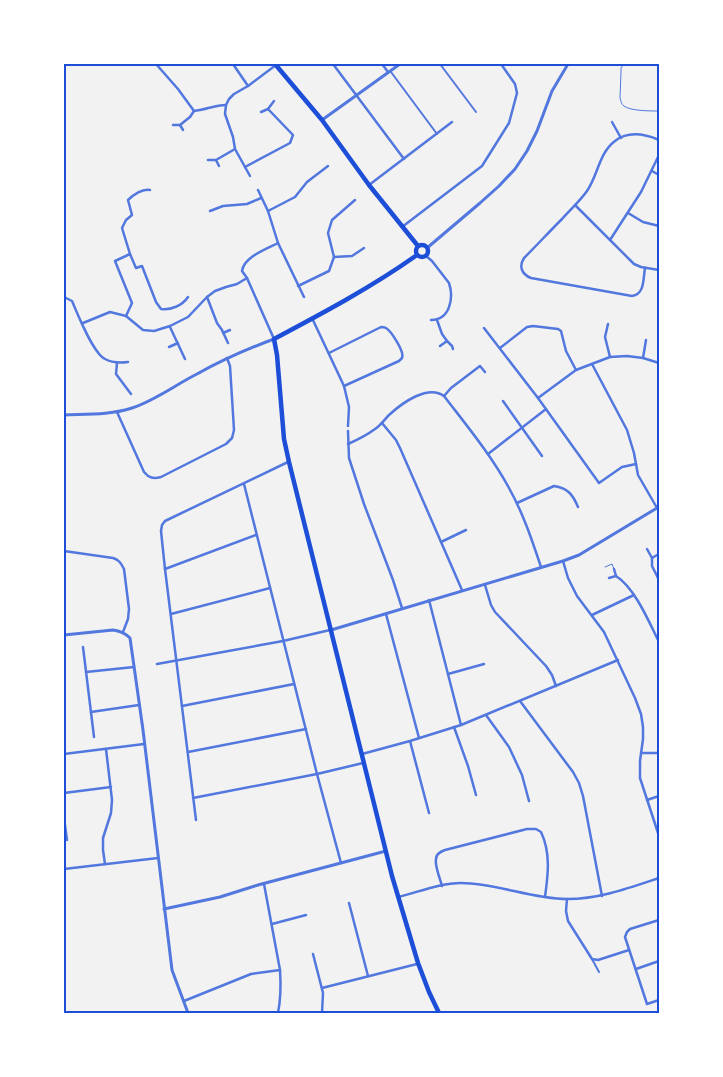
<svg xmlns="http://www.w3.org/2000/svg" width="723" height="1077" viewBox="0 0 723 1077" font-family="'Alegreya Sans',sans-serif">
	<rect width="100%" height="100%" fill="#f2f2f2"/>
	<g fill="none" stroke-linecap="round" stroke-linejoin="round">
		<g stroke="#5277de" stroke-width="1">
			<path d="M624,64L621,68V72L620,98C621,101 621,104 624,106C630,111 651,111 659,111"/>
			<polyline points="605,567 612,564 614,569"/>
		</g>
		<g stroke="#5277de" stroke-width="2">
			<polyline points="440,64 476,112"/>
			<polyline points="391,72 437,134"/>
			<polyline points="592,959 599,972"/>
		</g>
		<g stroke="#5277de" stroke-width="2.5">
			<path d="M156,64L178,89L194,111C205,110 215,105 226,105"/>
			<polyline points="233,64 248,86"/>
			<polyline points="333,64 404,159"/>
			<polyline points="382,64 388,72"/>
			<polyline points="261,112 268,109 274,101"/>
			<polyline points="612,122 621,138"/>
			<polyline points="173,125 180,125 183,130"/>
			<polyline points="180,125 190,117 194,111"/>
			<polyline points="208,160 216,160 219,166"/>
			<polyline points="216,160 235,149"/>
			<polyline points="245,167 290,143 293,135 268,109"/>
			<polyline points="652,171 659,175"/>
			<polyline points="250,176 235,149 233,137 225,114 226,105 229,99 234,94 248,86 276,65"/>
			<polyline points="369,185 452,122"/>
			<polyline points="258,190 268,211 278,243 304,297"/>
			<polyline points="575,205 634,264 641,267 659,270"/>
			<polyline points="210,211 223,206 247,204 261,198"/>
			<polyline points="268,211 295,197 307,182 328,166"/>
			<polyline points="628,213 643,222 659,226"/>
			<polyline points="402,227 482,166 509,123 517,93 515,84 501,64"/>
			<polyline points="610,240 641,192 659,155"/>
			<path d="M130,254L122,228L126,220L132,215L128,200C133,195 143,188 150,190"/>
			<path d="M426,256L432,261L449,283C454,298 450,320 431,320"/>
			<polyline points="334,257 352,256 364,248"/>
			<path d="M645,268C643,279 645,294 632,296L531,278C521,274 519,266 524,258C537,245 549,232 562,219C570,210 580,201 587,191C598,175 599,153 615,141C628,131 645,134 659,140"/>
			<polyline points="298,286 329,271 334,257 328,233 332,220 355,200"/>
			<path d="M64,297L72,301C78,315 93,353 105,359C112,363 120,363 128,362"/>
			<polyline points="207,297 217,323 222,330 228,343"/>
			<path d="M126,316L132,303L115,261L130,254L136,268L142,266L156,302L161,309C171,310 182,306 188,297"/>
			<polyline points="312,318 344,386 349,407 348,426"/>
			<polyline points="437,320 442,334 447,341"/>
			<polyline points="83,323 110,312 126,316 143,330 154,331 170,326 188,317 207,297 215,291 226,287 237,284 247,278"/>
			<polyline points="608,324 605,337 610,357"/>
			<polyline points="170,327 185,359"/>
			<polyline points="484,328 538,398 599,483 622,467 636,464"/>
			<polyline points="223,333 230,330"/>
			<path d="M274,339L247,278L242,271C244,257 266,249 278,243"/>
			<polyline points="440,346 447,341 452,346 453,349"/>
			<polyline points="169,347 178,343"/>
			<polyline points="500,348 527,327 533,326 558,329 561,331 566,351 576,370"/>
			<path d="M329,353L381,327C383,327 384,327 386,328C391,331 405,352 402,358C401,359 400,360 399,361L344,386"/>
			<polyline points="643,358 646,340"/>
			<polyline points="117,363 116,374 131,394"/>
			<polyline points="592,364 627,430 634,453 638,475 657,508 659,507"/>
			<path d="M444,396C467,426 491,455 509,488C523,513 532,540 541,567"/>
			<polyline points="538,398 576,370 610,357 627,356 643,358 659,363"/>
			<polyline points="503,401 542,456"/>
			<path d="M117,412L144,472C149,478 153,479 161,477L226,444L232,438L234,430L230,366L227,358"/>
			<polyline points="382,423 396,440 400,448 462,590"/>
			<polyline points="348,431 349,458 364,504 393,580 402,608"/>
			<path d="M348,444C357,440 367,435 375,429C381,425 384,420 389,415C402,403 428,384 444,396L451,388L480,366L485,372"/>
			<polyline points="488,454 546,409"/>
			<polyline points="244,484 317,774 341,863"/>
			<path d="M517,503L554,486C568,488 573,495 578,507"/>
			<polyline points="441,542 466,530"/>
			<polyline points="647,549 652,558 657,555"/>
			<path d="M64,551L113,558C119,560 121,563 124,569L129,609L128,619L123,632"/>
			<polyline points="652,558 652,566 659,580"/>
			<polyline points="563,561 568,578 577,596 604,632 635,698 641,714 643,727 643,739 640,761 640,778 659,836"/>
			<polyline points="165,569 256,535"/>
			<path d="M616,576C635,588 649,622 659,642"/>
			<polyline points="609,578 616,576 614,569"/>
			<polyline points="485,585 491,605 495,612 546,666 552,675 556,686"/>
			<polyline points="429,600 461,725"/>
			<polyline points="171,614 270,588"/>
			<polyline points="386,614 419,738"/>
			<polyline points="592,615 634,595"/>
			<polyline points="83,647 94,737"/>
			<polyline points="157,664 283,641 330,630"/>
			<polyline points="86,672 134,667"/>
			<polyline points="448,674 484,664"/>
			<polyline points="520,701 573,772 579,783 583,796 602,896"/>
			<polyline points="182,706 294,684"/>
			<polyline points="91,712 139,705"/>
			<polyline points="486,715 509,747 522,775 529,801"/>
			<polyline points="454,727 468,766 476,795"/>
			<polyline points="410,741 429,813"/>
			<polyline points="188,752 306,729"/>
			<polyline points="641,753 659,753"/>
			<polyline points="64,754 144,744"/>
			<polyline points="362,754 410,741 461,725 618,660"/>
			<polyline points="64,793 111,787"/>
			<polyline points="193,798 317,774 363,763"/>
			<polyline points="647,800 659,796"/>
			<polyline points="64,818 67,840"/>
			<polyline points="196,820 165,569 161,531 162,525 165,521 288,462"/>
			<polyline points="105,864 103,850 103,838 111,813 112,800 106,749"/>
			<polyline points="64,869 158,858"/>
			<path d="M264,884L280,970C281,985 281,998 278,1013"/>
			<path d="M442,886C440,878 432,860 438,854C440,852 442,851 445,850L527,829H536L541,832C551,853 548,875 545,897"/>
			<path d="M398,897C419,892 440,883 461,883C497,883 531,899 567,899C599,899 629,888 659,878"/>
			<polyline points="567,899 566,911 568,921 592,959 598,960 629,950"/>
			<polyline points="349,903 368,976"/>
			<polyline points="659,920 630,929 627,932 625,937 647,1004 659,1000"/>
			<polyline points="272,924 306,915"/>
			<polyline points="313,954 323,993 322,1013"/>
			<polyline points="636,969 659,961"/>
			<polyline points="322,988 417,964"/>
			<polyline points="184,1001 251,974 280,970"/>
		</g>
		<g stroke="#5277de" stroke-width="3">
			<polyline points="322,120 400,64"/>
			<polyline points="427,248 480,203 499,186 515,169 527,151 537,131 552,91 568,64"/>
			<path d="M64,415C86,414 111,415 132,408C156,400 175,385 197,374C222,360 247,349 274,339"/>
			<polyline points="331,630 563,561 579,555 657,508"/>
			<path d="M64,635L113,630C121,631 125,633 130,638L143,730L172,970L188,1013"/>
			<polyline points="164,909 220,897 258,885 386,851"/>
		</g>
		<g stroke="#1d4ed8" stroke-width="4.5">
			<polyline points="275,64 322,120 369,185 418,246"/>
			<circle cx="422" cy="251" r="6"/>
			<path d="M417,255C372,287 323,313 274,339L277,355L284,439L289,462L392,876L418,963L429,992L439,1013"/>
		</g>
	</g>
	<rect width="723" height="1077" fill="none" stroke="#ffffff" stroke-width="130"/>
	<rect x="65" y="65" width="593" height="947" fill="none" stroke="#1d4ed8" stroke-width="2"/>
</svg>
